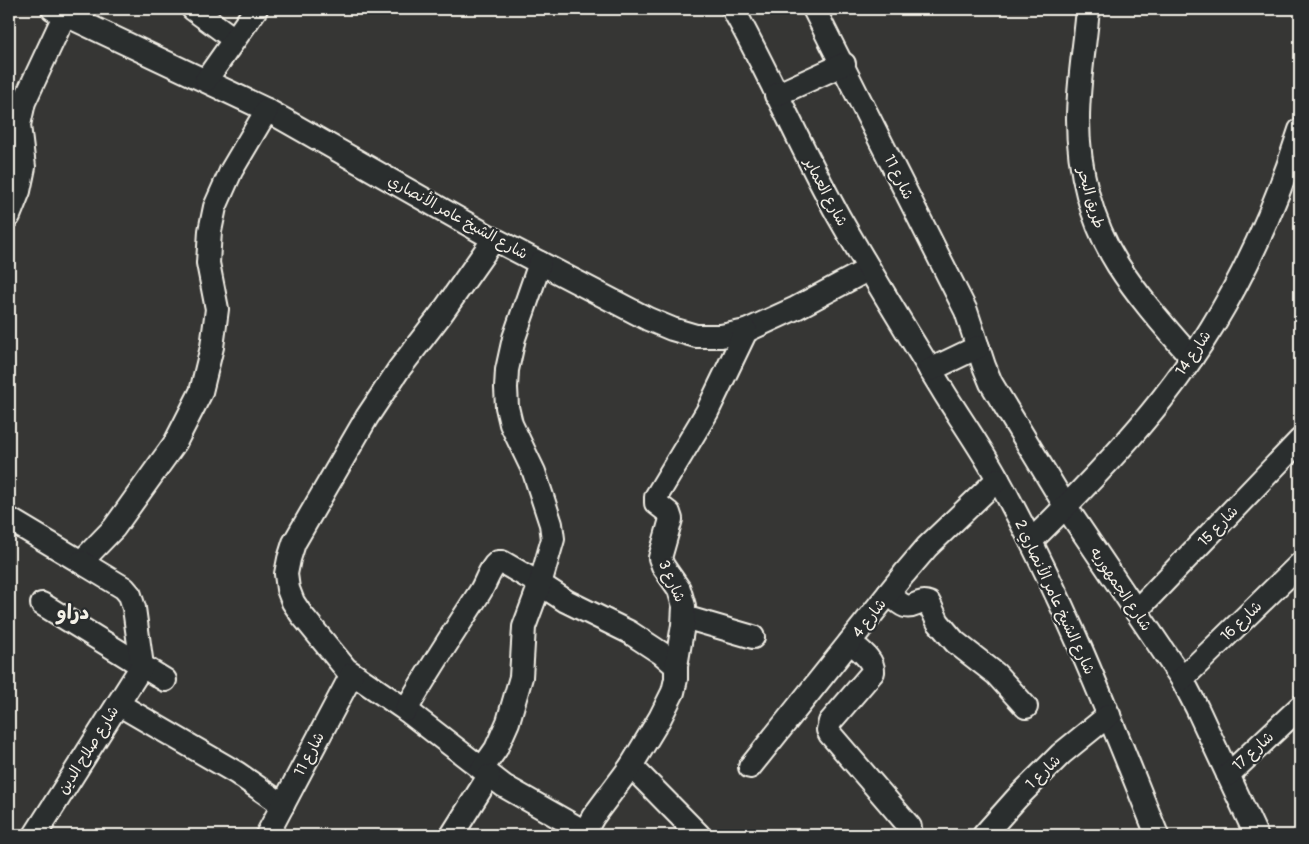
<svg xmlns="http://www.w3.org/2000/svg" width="1309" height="844" viewBox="0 0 1309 844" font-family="Pangolin,'Playpen Sans Arabic',sans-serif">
	<rect width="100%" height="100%" fill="#363634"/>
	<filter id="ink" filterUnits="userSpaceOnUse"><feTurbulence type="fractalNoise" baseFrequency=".02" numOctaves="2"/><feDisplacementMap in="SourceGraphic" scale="10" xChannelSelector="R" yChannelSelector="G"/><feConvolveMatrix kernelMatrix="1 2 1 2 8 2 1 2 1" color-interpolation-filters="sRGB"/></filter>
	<g filter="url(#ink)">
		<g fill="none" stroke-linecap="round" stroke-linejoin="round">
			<g stroke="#f4f1e8" stroke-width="26">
				<g id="minor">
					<polyline points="53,9 267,110 494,239 648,319 672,329 696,336 721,336 746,331 796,308 869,269"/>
					<polyline points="193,9 234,39"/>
					<path d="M733,9C771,77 801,149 839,217C873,277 909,335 945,394C963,423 983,451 999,481C1062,594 1109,715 1157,835"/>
					<polyline points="814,9 966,311 984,366 991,383 1066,507 1182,679 1197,708 1256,835"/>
					<path d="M1088,9C1085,45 1078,82 1078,119C1078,169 1091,222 1118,265C1139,298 1166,328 1192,358"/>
					<polyline points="206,80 256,9"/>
					<polyline points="776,95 844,64"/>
					<polyline points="9,216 19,191 24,167 19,125 24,102 65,14"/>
					<polyline points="494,239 442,313 399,369 367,417 294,543 289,559 286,574 288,589 293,602 301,614 346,669 406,710 504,786 585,832"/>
					<polyline points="930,370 978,347"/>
					<polyline points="9,519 81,562 114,528 175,443 201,392 212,347 217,309 208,263 210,231 215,207 231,171 267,110"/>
					<path d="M1031,541C1077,496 1122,450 1162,399C1225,319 1270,226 1300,130"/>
					<path d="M889,593C893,597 899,604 905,606C914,609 919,599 929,603L938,622L955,642L996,674L1026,707"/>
					<polyline points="42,604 165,680"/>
					<polyline points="1136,611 1300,440"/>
					<polyline points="684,617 753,637"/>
					<path d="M850,642C859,650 874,659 873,672L830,722L828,730L830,734L910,827"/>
					<polyline points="1182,679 1300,564"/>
					<polyline points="118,704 237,773 283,805"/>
					<path d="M406,710C429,669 455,631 480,592C486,583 489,569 498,562H502L540,584L566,601L629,632L661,653L676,666"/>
					<polyline points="631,766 699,835"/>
					<polyline points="750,767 904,574 927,547 998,479"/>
					<polyline points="482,769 496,749 508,722 521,677 524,627 540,584 553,539 551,524 534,472 511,424 507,407 506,388 507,370 514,338 540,263"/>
					<polyline points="1228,775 1300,707"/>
					<polyline points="35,835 142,666 134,608 130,595 124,588 81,562"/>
					<polyline points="267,835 352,674"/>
					<polyline points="452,835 489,776"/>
					<polyline points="583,835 593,817 631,766 660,718 673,692 676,679 676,666 683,625 684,606 679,589 663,566 660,558 671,519 669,513 656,503 656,497 707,412 746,331"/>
					<polyline points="984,835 1017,798 1061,754 1109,715"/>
				</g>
			</g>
			<use href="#minor" stroke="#2a2d2e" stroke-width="22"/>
		</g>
	</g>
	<g text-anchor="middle" stroke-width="4.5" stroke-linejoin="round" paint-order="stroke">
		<g font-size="15" fill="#f4f1e8" stroke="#2a2d2e">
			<text transform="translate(899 177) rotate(64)" y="5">شارع 11</text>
			<text transform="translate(826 192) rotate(62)" y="5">شارع العماير</text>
			<text transform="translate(1091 198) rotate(74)" y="5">طريق البحر</text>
			<text transform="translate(458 217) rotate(29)" y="5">شارع الشيخ عامر الأنصاري</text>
			<text transform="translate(1193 353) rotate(-56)" y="5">شارع 14</text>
			<text transform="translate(1218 526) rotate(-46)" y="5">شارع 15</text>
			<text transform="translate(672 581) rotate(66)" y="5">شارع 3</text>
			<text transform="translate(1121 589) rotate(56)" y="5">شارع الجمهوريه</text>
			<text transform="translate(1055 597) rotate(65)" y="5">شارع الشيخ عامر الأنصاري 2</text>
			<text transform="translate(869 618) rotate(-52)" y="5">شارع 4</text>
			<text transform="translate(1241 621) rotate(-44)" y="5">شارع 16</text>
			<text transform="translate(88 750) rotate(-58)" y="5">شارع صلاح الدين</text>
			<text transform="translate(1253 751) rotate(-43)" y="5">شارع 17</text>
			<text transform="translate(309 754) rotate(-62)" y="5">شارع 11</text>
			<text transform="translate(1043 772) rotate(-44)" y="5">شارع 1</text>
		</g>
		<g font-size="20" font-weight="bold" fill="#f4f1e8" stroke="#2a2d2e">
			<text x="73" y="619">دراو</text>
		</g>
	</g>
	<rect width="1309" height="844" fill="none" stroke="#2a2d2e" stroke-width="30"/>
	<rect x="15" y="15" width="1279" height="814" fill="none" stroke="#f4f1e8" stroke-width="2" filter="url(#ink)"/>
</svg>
